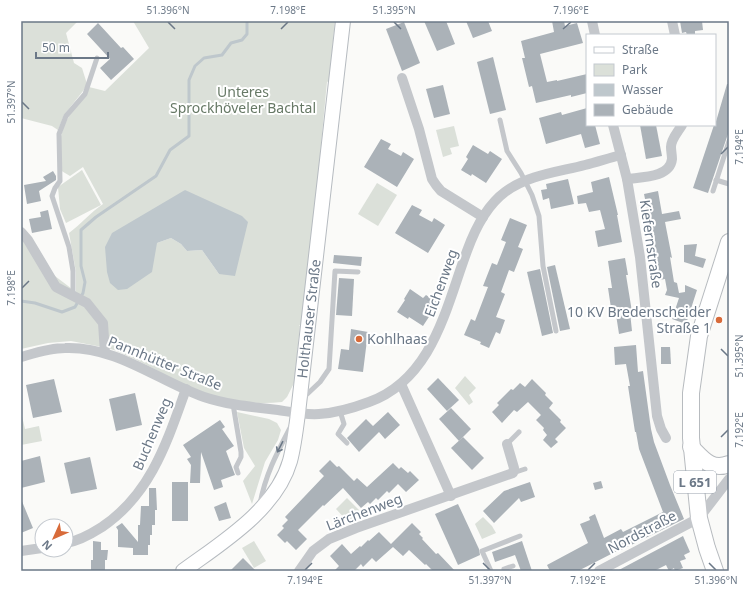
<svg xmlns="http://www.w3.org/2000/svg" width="750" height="592" viewBox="0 0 750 592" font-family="'Noto Sans',sans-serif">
	<rect width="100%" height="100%" fill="#fafaf8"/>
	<g fill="#dbe0d9" fill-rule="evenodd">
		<polygon points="21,21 78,21 66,33 74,63 82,68 87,84 83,91 64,115 58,130 52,126 21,118"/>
		<path d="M133,21H335L329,81L327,82L326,92L314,220L301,325H299L300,326L294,383L287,397L282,402C265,404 247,403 230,400C188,393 149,362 108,348L100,322L102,347L71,341L48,343L21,349V234L51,273L76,292V272L69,233C81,224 90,213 103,204L83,167L70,176L60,170C60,152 58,134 68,118C74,106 85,101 89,87L105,91L149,48ZM185,190L219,274L202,250L187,251L181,244L171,238L157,243Z"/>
		<polygon points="454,126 459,146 450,148 452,154 443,157 436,130"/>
		<polygon points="82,170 101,205 66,223 60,209 58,187"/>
		<polygon points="377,183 397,195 378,226 358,214"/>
		<polygon points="465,376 476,388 469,395 473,402 469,405 455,388"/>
		<polygon points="21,412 25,429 39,426 42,441 21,445"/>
		<polygon points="237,412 269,419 277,423 281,430 278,440 265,462 252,504 243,481 255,466 244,448"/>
		<polygon points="347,498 360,511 348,522 336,509"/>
		<polygon points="483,517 492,526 496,533 482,539 475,524"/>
		<polygon points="254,541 266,561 254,568 242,548"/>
	</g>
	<polygon fill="#bec7cc" points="185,190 242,216 248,222 235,276 219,274 202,250 187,251 181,244 171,238 157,243 152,272 127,289 118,290 110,283 107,272 105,247 112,233"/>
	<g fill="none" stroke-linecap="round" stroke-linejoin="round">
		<polyline stroke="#bec7cc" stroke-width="3" points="21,301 35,303 62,312 75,307 83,293 85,282 81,266 81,230 96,217 156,176 170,150 189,136 189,80 195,66 204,58 222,55 231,43 242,40 247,34 247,21"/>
	</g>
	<g fill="#abb2b8">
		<polygon points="424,21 446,21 455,44 437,51"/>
		<polygon points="466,21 488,21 492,31 473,38"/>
		<polygon points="552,21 564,21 565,26 577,23 583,43 540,54 547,82 557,80 557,81 587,74 587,93 571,97 571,95 536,103 532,86 529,87 522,58 525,58 521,41 554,32"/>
		<polygon points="680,21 702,21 703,30 695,31 695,35 687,35 686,32 682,33"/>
		<polygon points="404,22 420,63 402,71 386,29"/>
		<polygon points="98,23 121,48 123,47 134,59 111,80 100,68 110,59 87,34"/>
		<polygon points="493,57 506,110 490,114 477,62"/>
		<polygon points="727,84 729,84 729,131 708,193 693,188 714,125 715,125"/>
		<polygon points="443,85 450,114 434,118 426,89"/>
		<polygon points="587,108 587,125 595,125 600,144 585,148 581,134 546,144 539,118 561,112 562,115"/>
		<polygon points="640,125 656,125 662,156 646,159"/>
		<polygon points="381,139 391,144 388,149 401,156 403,152 414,159 397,187 364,167"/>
		<polygon points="473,145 488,154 490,151 502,159 486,183 472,174 471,176 461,170 468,159 466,157"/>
		<polygon points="53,171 56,176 56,180 39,191 41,201 27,204 24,185 46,181 43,177"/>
		<polygon points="609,177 618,215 617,215 622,242 598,247 595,231 605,229 600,210 589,212 586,203 578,204 577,196 593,192 591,182"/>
		<polygon points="568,179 574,204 551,209 549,198 543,200 541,190 547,189 546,184"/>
		<polygon points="658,191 662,214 679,211 681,219 665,222 672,258 670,257 674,282 677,283 679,293 685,292 685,285 697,290 686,324 672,319 679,298 665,295 667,290 665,279 659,280 651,233 652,233 644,194"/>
		<polygon points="412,205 422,210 419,215 432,222 434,218 445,225 428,253 395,233"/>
		<polygon points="48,210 52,229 32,233 29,219 41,217 40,212"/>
		<polygon points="510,218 527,225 518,247 523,249 514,272 509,270 501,292 505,294 496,317 505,320 500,334 496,332 489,348 480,344 481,342 464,335 471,319 475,321 488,287 483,286 492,263 497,265 506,242 501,240"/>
		<polygon points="697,244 695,256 706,259 703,268 684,262 684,245"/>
		<polygon points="334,255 362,257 361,266 333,263"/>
		<polygon points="625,258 628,275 626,275 632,312 630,312 632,331 619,334 615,308 611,308 608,288 612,288 608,261"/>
		<polygon points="555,265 570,329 560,331 547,267"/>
		<polygon points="540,269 553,333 542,336 527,272"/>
		<polygon points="339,278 354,279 352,316 336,315"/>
		<polygon points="410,289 423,298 426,295 438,303 423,326 409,317 408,319 397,312 405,300 404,299"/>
		<polygon points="351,329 368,332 363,372 338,369 341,349 349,350"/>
		<polygon points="636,345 638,372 643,371 651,429 654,442 670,485 684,519 619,551 619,550 578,571 550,571 547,565 588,543 580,524 590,520 589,517 595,514 604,538 621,529 623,532 663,512 639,449 636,432 635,432 628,386 630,386 626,364 615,365 614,347"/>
		<polygon points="661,347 670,347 671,364 661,364"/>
		<polygon points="438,378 459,400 447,411 427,389"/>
		<polygon points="54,379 62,412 33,418 26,385"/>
		<polygon points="532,379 546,393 545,395 553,403 549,408 561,420 560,422 566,428 555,439 558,442 551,448 543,440 547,435 543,430 544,428 536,420 541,415 528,402 517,412 514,410 502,423 492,412 499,405 497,403 511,389 513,390 520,383 525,387"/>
		<polygon points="135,393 142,425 116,431 109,399"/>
		<polygon points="451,408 471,429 459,441 439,419"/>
		<polygon points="388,412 400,425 385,439 379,432 359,452 347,438 366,419 373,426"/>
		<polygon points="220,420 225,427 222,429 234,446 226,451 235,475 221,480 223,487 214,490 201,452 200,483 190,483 191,465 187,459 191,457 183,445"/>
		<polygon points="463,437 484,458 472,470 451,448"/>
		<polygon points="40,456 45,482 21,488 21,461"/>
		<polygon points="90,457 97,489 71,494 64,463"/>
		<polygon points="330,460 337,467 339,466 354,481 357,478 367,487 393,463 399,469 401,467 408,473 410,471 419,480 406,492 398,484 389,493 387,491 378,500 376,498 370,504 368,502 361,508 343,488 324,506 323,505 298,530 307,539 296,550 287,541 285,543 277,535 284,528 282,526 288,520 285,517 324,476 319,471"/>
		<polygon points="601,481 603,488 595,490 593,483"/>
		<rect x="172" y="482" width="16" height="39"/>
		<polygon points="530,482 535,497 521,502 519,498 494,523 483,511 504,491"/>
		<polygon points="149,488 156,488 157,510 155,510 155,525 152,525 152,535 150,535 150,545 148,545 148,555 133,555 133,548 118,547 118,530 116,527 122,523 138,542 138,525 140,525 141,506 149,506"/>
		<polygon points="21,499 33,528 21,533"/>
		<polygon points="226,502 231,518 219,521 214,507"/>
		<polygon points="458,504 479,549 480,555 458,565 435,514"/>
		<polygon points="412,523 421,532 419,534 423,538 422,539 436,554 438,553 455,571 433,571 426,564 425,565 409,550 403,556 393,547 376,562 372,558 363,567 361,564 354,571 334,571 339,566 330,556 342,544 351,554 360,546 361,547 368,540 369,541 379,532 391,544"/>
		<polygon points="683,536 690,552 684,555 686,559 680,561 683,568 675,571 674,568 669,571 666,565 654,571 617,571"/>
		<polygon points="93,541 101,542 101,550 108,550 107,560 105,560 105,570 91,571 91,560 93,560"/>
		<polygon points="522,541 532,571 521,571 515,555 495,562 492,552"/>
		<polygon points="243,558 256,571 230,571"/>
	</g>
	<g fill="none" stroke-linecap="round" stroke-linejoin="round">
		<g stroke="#b6bbc0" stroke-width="16">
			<g id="secondary">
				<path id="s1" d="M183,571C221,543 276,510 290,461C294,446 296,429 298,413L343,21"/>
			</g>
		</g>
		<g stroke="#b7bbbf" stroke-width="18">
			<g id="primary">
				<path d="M691,447C703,459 711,471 729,464"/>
				<polyline points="715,571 707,548 699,518 691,438 691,393 699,336 729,242"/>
			</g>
		</g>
		<g stroke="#c4c7cb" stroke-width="5">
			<polyline points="500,120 507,151 521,173 532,195 539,216 543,266 556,331"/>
			<polyline points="716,180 729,184"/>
			<polyline points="713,191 729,141"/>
			<polyline points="73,295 73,271 69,247 52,196 55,188 60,181 59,134 66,116 85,94 97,58"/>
			<polyline points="303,398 320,382 329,369 335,271 358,272"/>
			<polyline points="233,404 241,452 241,457 236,467 238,473"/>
			<polyline points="340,411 344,424 338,434 347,443"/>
			<polyline points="507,444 519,432"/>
			<polyline points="513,473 525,469"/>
			<path d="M260,504C265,475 278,451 291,426"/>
			<polyline points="491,571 482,551 520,536"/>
			<polyline points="505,571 504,569 513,566"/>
		</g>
		<g stroke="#c4c7cb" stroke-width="10">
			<polyline points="592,21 595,35"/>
			<polyline points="672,21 675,35"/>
			<polyline points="402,78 419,129 432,179 436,185 441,191 483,217"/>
			<polyline points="613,125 627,179 640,257 657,416 661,429 666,438"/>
			<path d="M627,179C641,177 670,178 672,159C672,155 671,151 671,147C671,139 678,132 682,125"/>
			<polyline points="21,232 28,240 56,287 87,303 103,323 105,353"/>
			<path d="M21,357C35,353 50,348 65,348C117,346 158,381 204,397C228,405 253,407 278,410C291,412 305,415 319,414C336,413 353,408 369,402C433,379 446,307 467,251C475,229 486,206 505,192C528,175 558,172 585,165C597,162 609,158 621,155"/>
			<polyline points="401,384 451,496"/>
			<path d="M66,543C79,541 91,534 102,527C151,494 167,442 186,389"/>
			<polyline points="21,551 42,548"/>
			<polyline points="299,571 313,551 329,539 356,528 513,473 514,468 507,444"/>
			<polyline points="599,571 699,518 729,479"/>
		</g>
		<use href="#secondary" stroke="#fff" stroke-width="14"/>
		<use href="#primary" stroke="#fff" stroke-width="16"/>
	</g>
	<defs><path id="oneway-shaft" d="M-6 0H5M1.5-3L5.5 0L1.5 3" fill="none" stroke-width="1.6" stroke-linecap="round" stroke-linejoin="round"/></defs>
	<use stroke="#6b7887" href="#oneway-shaft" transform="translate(280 447) rotate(117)"/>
	<path fill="none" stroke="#6b7887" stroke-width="1.5" d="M168,22L175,29M394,22L401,29M281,29L288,22M563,29L571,22M22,102L29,109M721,154L728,147M22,288L29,281M721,349L728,356M721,437L728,430M483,563L490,570M709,563L716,570M305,570L312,563M588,570L595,563"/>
	<g fill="#d86b3a" stroke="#fff" stroke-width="1.5">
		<circle cx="719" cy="320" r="4"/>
		<circle cx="359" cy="339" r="4"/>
	</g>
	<g text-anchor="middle" stroke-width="4" stroke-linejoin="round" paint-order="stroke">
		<rect fill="#fff" stroke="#97a0ab" stroke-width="1" x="674" y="471" width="42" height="22" rx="3"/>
		<g font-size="13" font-weight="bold" fill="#6b7887">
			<text x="695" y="487">L 651</text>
		</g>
		<g font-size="14" fill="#677966" stroke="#fff">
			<text x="243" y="97">Unteres<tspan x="243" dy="16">Sprockhöveler Bachtal</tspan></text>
		</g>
		<g font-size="14" fill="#6b7887" stroke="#fff">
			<text transform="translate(651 244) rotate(82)" y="5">Kiefernstraße</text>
			<text transform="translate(441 283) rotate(-70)" y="5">Eichenweg</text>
			<text dy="5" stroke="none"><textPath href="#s1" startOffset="300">Holthauser Straße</textPath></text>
			<text transform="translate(165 363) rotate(22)" y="5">Pannhütter Straße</text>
			<text transform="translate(152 434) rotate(-67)" y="5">Buchenweg</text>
			<text transform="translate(364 512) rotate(-21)" y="5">Lärchenweg</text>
			<text transform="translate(642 532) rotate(-28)" y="5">Nordstraße</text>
		</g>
		<g font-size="14" fill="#6b7887" stroke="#fff" text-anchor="end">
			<text x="711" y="317">10 KV Bredenscheider<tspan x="711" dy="16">Straße 1</tspan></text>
			<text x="367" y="344" text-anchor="start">Kohlhaas</text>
		</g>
	</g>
	<rect width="750" height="592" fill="none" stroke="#ffffff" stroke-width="44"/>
	<rect x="586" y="34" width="130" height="92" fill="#ffffff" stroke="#c4c9cf"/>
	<rect x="594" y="47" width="20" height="6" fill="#ffffff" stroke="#c4c9cf"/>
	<text x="622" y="54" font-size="12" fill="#6b7887">Straße</text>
	<rect x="594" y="64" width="20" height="12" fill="#dbe0d9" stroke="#c4c9cf"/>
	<text x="622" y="74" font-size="12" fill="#6b7887">Park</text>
	<rect x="594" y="84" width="20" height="12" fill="#bec7cc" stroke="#c4c9cf"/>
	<text x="622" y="94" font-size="12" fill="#6b7887">Wasser</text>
	<rect x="594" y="104" width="20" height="12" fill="#abb2b8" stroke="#c4c9cf"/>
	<text x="622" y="114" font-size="12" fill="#6b7887">Gebäude</text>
	<g transform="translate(54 538) rotate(225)"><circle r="19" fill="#ffffff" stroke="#c4c9cf"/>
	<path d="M0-3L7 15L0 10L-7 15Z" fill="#d86b3a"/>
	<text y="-6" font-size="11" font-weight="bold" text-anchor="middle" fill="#6b7887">N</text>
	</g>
	<path d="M36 52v6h72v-6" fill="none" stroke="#6b7887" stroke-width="2"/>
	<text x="42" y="52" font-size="12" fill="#6b7887" stroke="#ffffff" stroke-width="3" paint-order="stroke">50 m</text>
	<rect x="22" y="22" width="706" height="548" fill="none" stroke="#6b7887" stroke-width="1.5"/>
	<g font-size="10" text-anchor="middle" fill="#6b7887">
		<text x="168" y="14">51.396°N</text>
		<text x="288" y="14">7.198°E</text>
		<text x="394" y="14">51.395°N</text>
		<text x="571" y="14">7.196°E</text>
		<text transform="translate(11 102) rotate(-90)" y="4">51.397°N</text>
		<text transform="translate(739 147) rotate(-90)" y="4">7.194°E</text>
		<text transform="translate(11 288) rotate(-90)" y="4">7.198°E</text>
		<text transform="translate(739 356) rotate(-90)" y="4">51.395°N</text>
		<text transform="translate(739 430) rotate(-90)" y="4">7.192°E</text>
		<text x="305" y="584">7.194°E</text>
		<text x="490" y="584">51.397°N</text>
		<text x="588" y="584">7.192°E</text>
		<text x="716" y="584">51.396°N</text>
	</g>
</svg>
